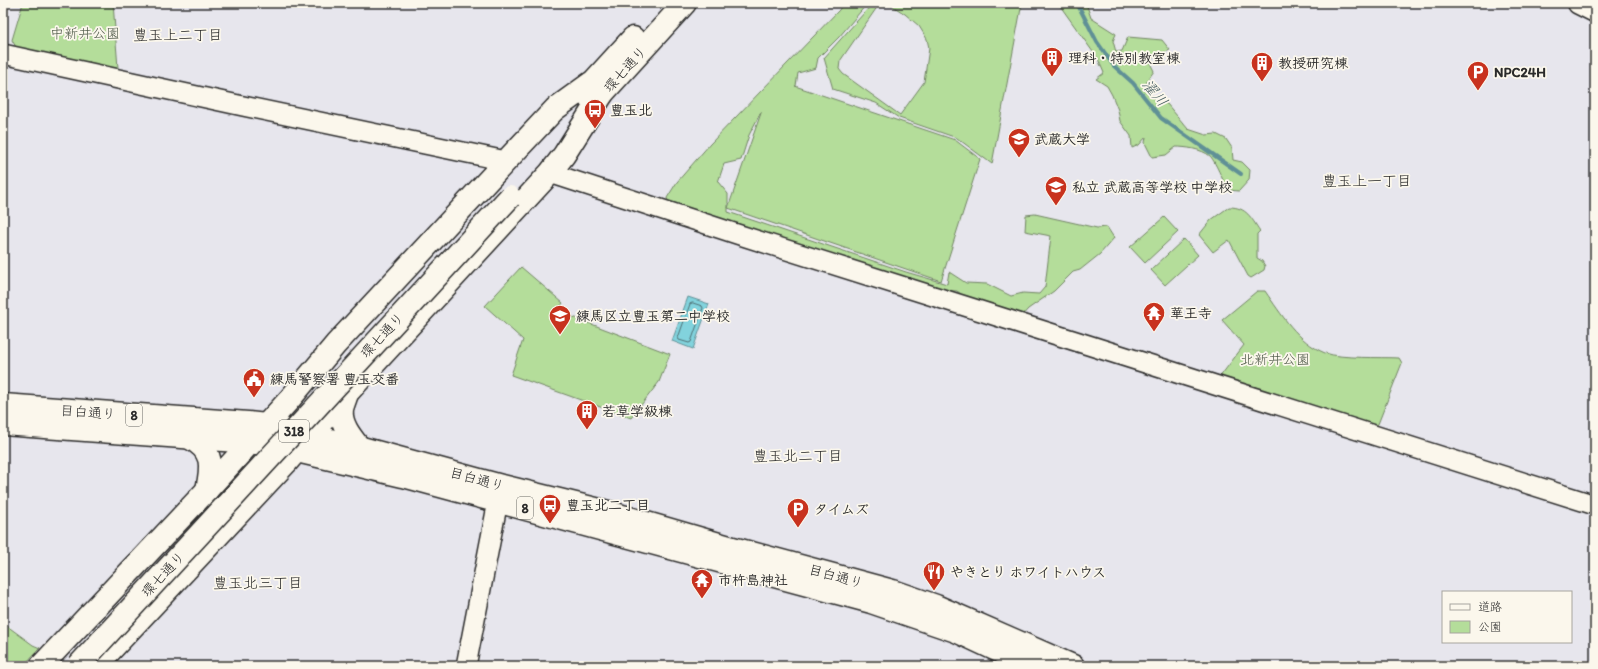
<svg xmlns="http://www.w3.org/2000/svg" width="1598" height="669" viewBox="0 0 1598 669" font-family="Itim,'Klee One',sans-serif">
	<rect width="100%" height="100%" fill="#e7e6ed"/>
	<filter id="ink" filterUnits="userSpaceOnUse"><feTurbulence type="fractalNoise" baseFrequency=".025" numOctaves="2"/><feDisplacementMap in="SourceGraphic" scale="8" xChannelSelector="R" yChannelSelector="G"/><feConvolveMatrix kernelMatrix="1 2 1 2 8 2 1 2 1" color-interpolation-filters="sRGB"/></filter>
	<g filter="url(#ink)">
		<g fill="#b4dd9a" stroke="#708462" fill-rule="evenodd">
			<polygon points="23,3 113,3 118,68 112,71 17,49 12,40"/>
			<path d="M843,3H865L866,5L839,37L818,58L816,68L798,73L796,86H795L955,140L980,159L941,281L728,208V212L906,272L947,284L949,272L966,283L987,284L1011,296L1023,293L1039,294L1045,287L1051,236L1025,231L1026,215L1035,214L1097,228L1107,227L1114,238L1100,254L1080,270L1073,272L1054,291L1028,309L1021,317L973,303L957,291L937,290L669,206L667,198L677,182L710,144L839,10ZM761,112V113L728,208V194L718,182L724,164L741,160L749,135Z"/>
			<polygon points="873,3 880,3 840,61 839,69 843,74 900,115 924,82 929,48 927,39 919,26 905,14 888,3 1022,3 992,164 957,138 899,118 876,103 833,89 824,58"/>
			<path d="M1058,3H1086L1091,18L1116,34L1113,41L1116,52L1122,51L1128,37L1162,40L1170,50L1152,58L1151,65L1154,71L1147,81V89L1150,95L1167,104L1188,129L1206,135L1216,134L1226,139L1232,148L1233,160L1242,162L1250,170L1249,180L1239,191L1228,190C1224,183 1214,159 1210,156C1202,149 1185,147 1176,147L1166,155L1152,157L1145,143L1146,137L1139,145L1132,148L1131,136L1120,121L1118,110L1112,95L1107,86L1096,79L1104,73L1098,59Z"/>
			<path d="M1229,207C1247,207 1251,218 1260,231L1257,234V258L1262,261L1265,266L1264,270L1251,278L1248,276L1229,240L1213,252L1199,235L1211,220Z"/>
			<polygon points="1164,217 1178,232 1145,263 1130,247"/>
			<polygon points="1184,239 1198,255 1165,285 1151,270"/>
			<polygon points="521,267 563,303 558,310 573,317 670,354 659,382 631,418 511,375 523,340 485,306"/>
			<path d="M1257,291H1265C1281,314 1298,342 1325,353C1342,359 1380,357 1399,358L1402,363L1378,424L1374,426L1219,378L1244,345L1222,320Z"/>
			<polygon points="3,623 33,645 40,648 23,666 3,666"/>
		</g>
		<polygon fill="#82d3dd" stroke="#5f9096" points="688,297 709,304 693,349 672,341"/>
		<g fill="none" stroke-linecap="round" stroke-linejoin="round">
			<polygon stroke="#4e6e72" stroke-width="1" points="693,303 702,306 703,308 691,342 689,343 679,340 678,338 690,304"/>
			<polyline stroke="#5f9096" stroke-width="4" points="1077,3 1097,42 1114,66 1133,83 1161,118 1241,174"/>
			<g stroke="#2b2b2b" stroke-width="22">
				<g id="minor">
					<polyline points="3,54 243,106 506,161"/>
					<polyline points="550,173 743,236 1595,505"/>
					<polyline points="466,666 498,501"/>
				</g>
			</g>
			<g stroke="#2b2b2b" stroke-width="25">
				<g id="major">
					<polyline points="1579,3 1595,11"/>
					<polyline points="582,94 633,38"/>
					<polyline points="593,104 685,3"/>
					<path d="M347,393C346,398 343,404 342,409C340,424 351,437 359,447"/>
					<polyline points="3,405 248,423 266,425 351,445 502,486 612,513 733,548 893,591 936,606 1073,666"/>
					<polyline points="3,424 251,442 297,451 403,476 871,602 956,631 1031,666"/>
					<path d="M190,438C214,451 212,466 207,490"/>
					<polyline points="41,666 207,490 289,400 336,344 506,161 555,109 591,83"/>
					<polyline points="96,666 286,463 339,402 550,173 564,155 603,93"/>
				</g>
			</g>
			<use href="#minor" stroke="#fbf7ec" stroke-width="19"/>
			<use href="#major" stroke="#fbf7ec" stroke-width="22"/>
			<g stroke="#2b2b2b" stroke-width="25" stroke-linecap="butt">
				<polyline id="major-bridge" points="78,666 510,197"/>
			</g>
			<use href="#major-bridge" stroke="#fbf7ec" stroke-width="22"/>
		</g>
	</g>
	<defs>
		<g id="building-pin" transform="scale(1.15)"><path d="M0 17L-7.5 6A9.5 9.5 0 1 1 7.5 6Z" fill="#c8321e" stroke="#fbf7ec"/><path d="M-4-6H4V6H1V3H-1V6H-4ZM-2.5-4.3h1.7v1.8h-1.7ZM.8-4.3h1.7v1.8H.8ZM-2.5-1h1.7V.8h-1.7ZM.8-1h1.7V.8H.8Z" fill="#fff"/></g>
		<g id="parking-pin" transform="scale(1.15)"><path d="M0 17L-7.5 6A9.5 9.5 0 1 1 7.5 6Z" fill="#c8321e" stroke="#fbf7ec"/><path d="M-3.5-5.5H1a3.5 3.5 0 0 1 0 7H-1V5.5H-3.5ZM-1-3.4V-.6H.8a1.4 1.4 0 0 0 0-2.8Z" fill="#fff"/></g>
		<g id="bus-pin" transform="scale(1.15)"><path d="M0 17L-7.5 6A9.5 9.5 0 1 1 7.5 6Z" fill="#c8321e" stroke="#fbf7ec"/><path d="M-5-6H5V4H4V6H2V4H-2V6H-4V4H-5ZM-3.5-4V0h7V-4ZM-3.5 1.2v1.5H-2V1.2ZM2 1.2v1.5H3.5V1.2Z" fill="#fff"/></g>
		<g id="university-pin" transform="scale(1.15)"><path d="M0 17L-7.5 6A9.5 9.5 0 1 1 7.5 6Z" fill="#c8321e" stroke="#fbf7ec"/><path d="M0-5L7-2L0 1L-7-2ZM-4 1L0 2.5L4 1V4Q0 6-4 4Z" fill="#fff"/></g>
		<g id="school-pin" transform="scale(1.15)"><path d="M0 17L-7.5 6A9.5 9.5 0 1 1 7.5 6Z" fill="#c8321e" stroke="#fbf7ec"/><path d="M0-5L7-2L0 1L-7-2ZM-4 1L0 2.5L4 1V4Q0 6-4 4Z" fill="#fff"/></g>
		<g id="temple-pin" transform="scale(1.15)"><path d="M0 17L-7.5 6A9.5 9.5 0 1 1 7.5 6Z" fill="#c8321e" stroke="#fbf7ec"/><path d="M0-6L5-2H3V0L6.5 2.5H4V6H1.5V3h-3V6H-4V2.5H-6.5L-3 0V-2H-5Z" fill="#fff"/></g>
		<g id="civic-pin" transform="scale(1.15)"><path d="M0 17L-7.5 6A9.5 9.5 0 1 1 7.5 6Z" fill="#c8321e" stroke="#fbf7ec"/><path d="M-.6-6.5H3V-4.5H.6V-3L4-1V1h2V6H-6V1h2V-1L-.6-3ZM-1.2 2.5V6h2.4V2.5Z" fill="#fff"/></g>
		<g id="restaurant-pin" transform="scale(1.15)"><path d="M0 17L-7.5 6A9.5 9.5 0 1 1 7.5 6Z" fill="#c8321e" stroke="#fbf7ec"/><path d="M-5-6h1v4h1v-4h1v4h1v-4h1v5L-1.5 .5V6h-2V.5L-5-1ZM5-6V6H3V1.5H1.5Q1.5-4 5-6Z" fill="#fff"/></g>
	</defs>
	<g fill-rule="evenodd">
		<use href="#building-pin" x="1052" y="58"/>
		<use href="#building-pin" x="1262" y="63"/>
		<use href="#parking-pin" x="1478" y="72"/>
		<use href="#bus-pin" x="595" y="110"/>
		<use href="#university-pin" x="1019" y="139"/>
		<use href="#school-pin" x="1056" y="187"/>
		<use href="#temple-pin" x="1154" y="313"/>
		<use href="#school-pin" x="560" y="316"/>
		<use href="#civic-pin" x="254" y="379"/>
		<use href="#building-pin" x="587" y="411"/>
		<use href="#bus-pin" x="550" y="505"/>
		<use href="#parking-pin" x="798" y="509"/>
		<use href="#restaurant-pin" x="934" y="572"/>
		<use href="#temple-pin" x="702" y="580"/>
	</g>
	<g text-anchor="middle" stroke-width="3.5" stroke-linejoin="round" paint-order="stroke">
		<g fill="#fbf7ec" stroke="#696865" stroke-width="1">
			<rect x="126" y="404" width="16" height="22" rx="3"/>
			<rect x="279" y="420" width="30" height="22" rx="3"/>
			<rect x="517" y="497" width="16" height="22" rx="3"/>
		</g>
		<g font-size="13" font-weight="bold" fill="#2b2b2b">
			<text x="134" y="420">8</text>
			<text x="294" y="436">318</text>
			<text x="525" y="513">8</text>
		</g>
		<g font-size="14" fill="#4d5847" stroke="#fbf7ec">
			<text x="85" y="38">中新井公園</text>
			<text x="1275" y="364">北新井公園</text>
		</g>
		<g font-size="14" font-weight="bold" fill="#2b2b2b" stroke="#fbf7ec" text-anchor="start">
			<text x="1068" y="63">理科・特別教室棟</text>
			<text x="1278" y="68">教授研究棟</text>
			<text x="1494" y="77">NPC24H</text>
			<text x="610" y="115">豊玉北</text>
			<text x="1034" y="144">武蔵大学</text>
			<text x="1072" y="192">私立 武蔵高等学校 中学校</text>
			<text x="1170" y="318">華王寺</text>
			<text x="576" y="321">練馬区立豊玉第二中学校</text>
			<text x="270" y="384">練馬警察署 豊玉交番</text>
			<text x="602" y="416">若草学級棟</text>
			<text x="566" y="510">豊玉北二丁目</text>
			<text x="814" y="514">タイムズ</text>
			<text x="950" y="577">やきとり ホワイトハウス</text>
			<text x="718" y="585">市杵島神社</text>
		</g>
		<g font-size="14" fill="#2b2b2b" stroke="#fbf7ec">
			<text transform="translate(625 69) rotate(-48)" y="5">環七通り</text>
			<text transform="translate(382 335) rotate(-47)" y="5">環七通り</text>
			<text transform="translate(88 412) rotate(4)" y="5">目白通り</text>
			<text transform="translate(477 479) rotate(15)" y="5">目白通り</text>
			<text transform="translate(163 574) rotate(-47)" y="5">環七通り</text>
			<text transform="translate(836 576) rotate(15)" y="5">目白通り</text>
		</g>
		<g font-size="15" fill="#2b2b2b" stroke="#fbf7ec">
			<text x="178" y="40">豊玉上二丁目</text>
			<text x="1367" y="186">豊玉上一丁目</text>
			<text x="798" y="461">豊玉北二丁目</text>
			<text x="258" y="588">豊玉北三丁目</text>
		</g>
		<g font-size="15" font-style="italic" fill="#455d60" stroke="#fbf7ec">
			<text transform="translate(1155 93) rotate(50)" y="5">濯川</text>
		</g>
	</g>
	<rect width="1598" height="669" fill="none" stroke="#fbf7ec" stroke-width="16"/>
	<rect x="8" y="8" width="1582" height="653" fill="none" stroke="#2b2b2b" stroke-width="1.5" filter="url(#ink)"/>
	<rect x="1442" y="591" width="130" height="52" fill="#fbf7ec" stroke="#a8a59f"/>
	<rect x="1450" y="604" width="20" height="6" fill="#fbf7ec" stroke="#a8a59f"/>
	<text x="1478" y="611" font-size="12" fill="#2b2b2b">道路</text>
	<rect x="1450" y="621" width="20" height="12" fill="#b4dd9a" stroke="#a8a59f"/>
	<text x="1478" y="631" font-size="12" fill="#2b2b2b">公園</text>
</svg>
